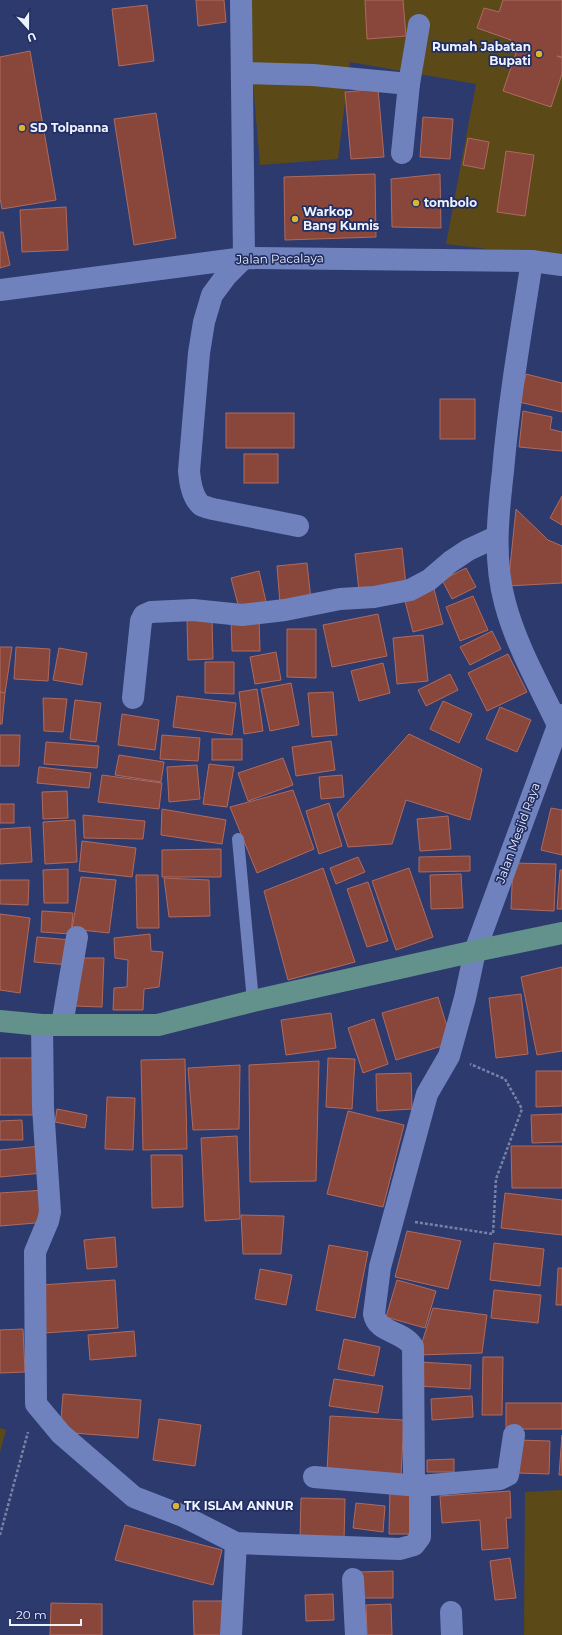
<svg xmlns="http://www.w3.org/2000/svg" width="562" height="1635" viewBox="0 0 562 1635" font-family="Montserrat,sans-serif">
	<rect width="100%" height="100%" fill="#2d3a6e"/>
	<g fill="#5b4a17">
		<polygon points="251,0 562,0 562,258 446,244 476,84 350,62 338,159 260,165 251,61"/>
		<polygon points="0,1428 6,1430 0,1452"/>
		<polygon points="562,1490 562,1635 524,1635 525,1492"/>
	</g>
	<g fill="#89473c" stroke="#af6a5d">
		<polygon points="196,0 224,0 226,22 198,26"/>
		<polygon points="365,0 403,0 406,36 367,39"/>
		<polygon points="503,0 562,0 562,57 557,56 562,58 562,74 551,107 503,91 516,53 508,51 511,40 477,28 484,8 499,12"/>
		<polygon points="147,5 154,61 119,66 112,9"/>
		<polygon points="30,51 56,200 2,209 0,198 0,57"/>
		<polygon points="378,89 384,157 351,159 345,92"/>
		<polygon points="156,113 176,238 134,245 114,119"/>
		<polygon points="423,117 453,119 450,159 420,157"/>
		<polygon points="468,138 489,142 484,169 463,165"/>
		<polygon points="506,151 534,155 525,216 497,212"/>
		<polygon points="375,174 376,237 285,240 284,177"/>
		<polygon points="440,174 441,228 392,227 391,179"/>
		<polygon points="66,207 68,250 22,252 20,210"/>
		<polygon points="0,232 3,232 10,265 0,268"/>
		<polygon points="526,374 562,383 562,412 519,402"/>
		<rect x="440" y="399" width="35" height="40"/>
		<polygon points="523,411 552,417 550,429 562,432 562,451 519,447"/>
		<rect x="226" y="413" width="68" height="35"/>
		<rect x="244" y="454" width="34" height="29"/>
		<polygon points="562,496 562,525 550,518"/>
		<polygon points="516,509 548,540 562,546 562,583 508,586"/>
		<polygon points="402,548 406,585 359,591 355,554"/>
		<polygon points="307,563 311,600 280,603 277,566"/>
		<polygon points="466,568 476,587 452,599 442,580"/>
		<polygon points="259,571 267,606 240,612 231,578"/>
		<polygon points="434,589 443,624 413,632 404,597"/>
		<polygon points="473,596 488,630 460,641 446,607"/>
		<polygon points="378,614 387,656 332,667 323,625"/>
		<polygon points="259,618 260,651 232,651 231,619"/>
		<polygon points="212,619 213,659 188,660 187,620"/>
		<polygon points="287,629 316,629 316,678 287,677"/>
		<polygon points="492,631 501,649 470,665 460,647"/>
		<polygon points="423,635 428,681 397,684 393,638"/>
		<polygon points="0,647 12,647 5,693 0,692"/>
		<polygon points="16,647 50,649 48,681 14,679"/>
		<polygon points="59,648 87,653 82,685 53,680"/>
		<polygon points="276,652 281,680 255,684 250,657"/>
		<polygon points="508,654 527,692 487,711 468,673"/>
		<polygon points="205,662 234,662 234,694 205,693"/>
		<polygon points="383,663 390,693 359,701 351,671"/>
		<polygon points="450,674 458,690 426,706 418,690"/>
		<polygon points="291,683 299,725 270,731 261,689"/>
		<polygon points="257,689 263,731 244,734 239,692"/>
		<polygon points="0,692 5,693 2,724 0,724"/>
		<polygon points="333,692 337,735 312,737 308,693"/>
		<polygon points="177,696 236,703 232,735 173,727"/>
		<polygon points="43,698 67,699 63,732 44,731"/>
		<polygon points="75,700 101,703 96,742 70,739"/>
		<polygon points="443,701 472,714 459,743 430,729"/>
		<polygon points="500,707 531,720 517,752 486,739"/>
		<polygon points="122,714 159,720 155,750 118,745"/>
		<polygon points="409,734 482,769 470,820 406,800 392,844 348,847 337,814"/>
		<polygon points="0,735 20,735 19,766 0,766"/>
		<polygon points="162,735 200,738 198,761 160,759"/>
		<rect x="212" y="739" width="30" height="21"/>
		<polygon points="331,741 335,770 296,776 292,747"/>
		<polygon points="46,742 99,746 97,768 44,764"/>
		<polygon points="119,755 164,762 161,782 115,775"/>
		<polygon points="283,758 293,785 248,801 238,773"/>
		<polygon points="209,764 234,767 227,807 203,804"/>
		<polygon points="197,765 200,799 169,802 167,767"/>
		<polygon points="39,767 91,773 89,788 37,783"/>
		<polygon points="102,775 162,783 159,809 98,802"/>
		<polygon points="342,775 344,797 321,799 319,777"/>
		<polygon points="293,790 314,849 257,873 230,807"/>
		<polygon points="67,791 68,818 43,819 42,792"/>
		<polygon points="329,803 342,846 319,854 306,811"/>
		<rect x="0" y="804" width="14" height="19"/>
		<polygon points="551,808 562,810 562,855 541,850"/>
		<polygon points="162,809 226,820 222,844 161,835"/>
		<polygon points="83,815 145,821 143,839 84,838"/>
		<polygon points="448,816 451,849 420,851 417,819"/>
		<polygon points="75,820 77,862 45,864 43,822"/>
		<polygon points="30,827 32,862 0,864 0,829"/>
		<polygon points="82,841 136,848 132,877 79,871"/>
		<polygon points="221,849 221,877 162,877 162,850"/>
		<polygon points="470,856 470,871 419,872 419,857"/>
		<polygon points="358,857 365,872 336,884 330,868"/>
		<polygon points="513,863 556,864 554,911 511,909"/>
		<polygon points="323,868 355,962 288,980 264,891"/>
		<polygon points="409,868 433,937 396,950 372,881"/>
		<polygon points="68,869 68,903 44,903 43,870"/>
		<polygon points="560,870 562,870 562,909 557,909"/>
		<polygon points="461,874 463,908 431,909 430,875"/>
		<polygon points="136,875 158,875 159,928 137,928"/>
		<polygon points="81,877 116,880 109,933 72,929"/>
		<polygon points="164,878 209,880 210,916 169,917"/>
		<polygon points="0,880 29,880 28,905 0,904"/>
		<polygon points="368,882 388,941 367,947 347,889"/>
		<polygon points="42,911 73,913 71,934 41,932"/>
		<polygon points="0,914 30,918 20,993 0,990"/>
		<polygon points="150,934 151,951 163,952 159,987 144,989 143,1010 113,1010 114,988 127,987 128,960 115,958 114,938"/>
		<polygon points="37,937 71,940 69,965 34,962"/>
		<polygon points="82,958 104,958 102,1007 75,1006"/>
		<polygon points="562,967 562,1051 537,1055 521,977"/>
		<polygon points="521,994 528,1054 496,1058 489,998"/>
		<polygon points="438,997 452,1043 396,1060 382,1013"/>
		<polygon points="331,1013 336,1048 286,1055 281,1020"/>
		<polygon points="374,1019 388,1064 363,1073 348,1028"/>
		<rect x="0" y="1058" width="40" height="57"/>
		<polygon points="328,1058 355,1059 352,1109 326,1107"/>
		<polygon points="185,1059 187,1149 143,1150 141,1060"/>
		<polygon points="319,1061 316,1181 250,1182 249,1065"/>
		<polygon points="240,1065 239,1129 193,1130 188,1068"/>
		<polygon points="536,1071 562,1071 562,1106 536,1107"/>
		<polygon points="411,1073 412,1109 377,1111 376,1074"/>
		<polygon points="107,1097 135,1098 133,1150 105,1149"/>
		<polygon points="57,1109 87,1115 85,1128 55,1122"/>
		<polygon points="348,1111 404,1125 383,1207 327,1194"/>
		<polygon points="562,1114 562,1142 532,1143 531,1115"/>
		<polygon points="22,1120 23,1140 0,1140 0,1121"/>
		<polygon points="237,1136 240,1219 205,1221 201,1138"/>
		<polygon points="41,1146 43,1173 0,1177 0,1150"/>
		<polygon points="511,1146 562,1146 562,1188 512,1188"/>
		<polygon points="151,1155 182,1155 183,1207 152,1208"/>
		<polygon points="45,1190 47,1222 0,1226 0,1193"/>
		<polygon points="505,1193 562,1200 562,1235 501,1228"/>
		<polygon points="241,1215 284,1216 281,1254 243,1254"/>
		<polygon points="407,1231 461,1241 448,1289 395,1277"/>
		<polygon points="115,1237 117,1267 87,1269 84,1240"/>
		<polygon points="494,1243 544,1249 540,1286 490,1280"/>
		<polygon points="329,1245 368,1252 355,1318 316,1310"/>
		<polygon points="558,1268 562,1268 562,1305 556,1305"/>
		<polygon points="260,1269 292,1275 286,1305 255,1299"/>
		<polygon points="115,1280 118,1328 44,1333 41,1285"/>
		<polygon points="397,1280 436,1291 425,1328 386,1317"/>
		<polygon points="494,1290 541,1295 538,1323 491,1318"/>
		<polygon points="433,1308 487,1315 482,1353 418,1355"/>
		<polygon points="23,1329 25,1372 0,1373 0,1330"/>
		<polygon points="134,1331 136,1356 90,1360 88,1335"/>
		<polygon points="344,1339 380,1347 374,1376 338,1369"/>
		<polygon points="483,1357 503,1357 502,1415 482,1415"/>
		<polygon points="420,1362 471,1365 470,1389 418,1386"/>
		<polygon points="334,1379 383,1386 378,1413 329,1406"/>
		<polygon points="63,1394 141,1400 138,1438 60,1432"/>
		<polygon points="472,1396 473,1417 432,1420 431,1399"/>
		<rect x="506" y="1403" width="56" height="26"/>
		<polygon points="330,1416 404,1420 401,1475 327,1471"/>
		<polygon points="159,1419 201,1425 195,1466 153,1460"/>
		<polygon points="562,1435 562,1475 559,1475"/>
		<polygon points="517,1440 550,1441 549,1474 516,1473"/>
		<polygon points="454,1459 454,1472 427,1472 427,1460"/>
		<polygon points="390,1488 417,1488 417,1534 389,1534"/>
		<polygon points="510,1491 511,1518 506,1518 508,1548 482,1550 480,1520 442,1523 440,1496"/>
		<polygon points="301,1498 345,1499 344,1542 300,1541"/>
		<polygon points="356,1503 385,1506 383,1532 353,1528"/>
		<polygon points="125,1525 222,1550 213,1585 115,1560"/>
		<polygon points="510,1558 516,1598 495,1600 490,1561"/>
		<polygon points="393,1571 393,1598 359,1598 359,1572"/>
		<polygon points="333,1594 334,1620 306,1621 305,1595"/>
		<polygon points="193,1601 227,1601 227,1635 194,1635"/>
		<polygon points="51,1603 102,1604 102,1635 50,1635"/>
		<polygon points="391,1604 392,1635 367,1635 366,1605"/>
	</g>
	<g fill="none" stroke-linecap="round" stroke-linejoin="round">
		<g stroke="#7882a6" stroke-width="2.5" stroke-dasharray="3 2" stroke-linecap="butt">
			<polyline points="415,1222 493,1234 496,1179 522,1109 505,1079 470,1064"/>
			<polyline points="0,1535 28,1432"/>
		</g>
		<polyline stroke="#7082bd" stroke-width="12" points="238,839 253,1001"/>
		<g stroke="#7082bd" stroke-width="22">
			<path d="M241,0L244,258L226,276L212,295L204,322L199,353L189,471C190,482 192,497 201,505C204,507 210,508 213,509L298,526"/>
			<polyline points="243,73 313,75 409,84 419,25"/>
			<polyline points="402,153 409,84"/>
			<path d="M532,261C521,331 509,400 503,471C498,515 493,559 505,603C516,645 539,685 558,725"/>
			<polyline points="133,698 141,621 144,615 151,612 193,610 242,615 285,610 340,599 374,597 410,590 429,580 450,562 468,550 496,537"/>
			<polyline points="42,1025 43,1107 50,1212 48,1221 35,1252 36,1404 61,1434 134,1497 183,1516 236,1543 400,1549 414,1545 420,1537 420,1486"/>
			<polyline points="62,1025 77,937"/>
			<polyline points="314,1477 420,1486 500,1479 508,1475 514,1435"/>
			<path d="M414,1485L413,1347C404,1331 377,1333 374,1314L380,1267L427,1094L449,1056L465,998L475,951"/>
			<polyline points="353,1579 356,1635"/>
			<polyline points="451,1612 452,1635"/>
			<polyline points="231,1635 236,1543"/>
		</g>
		<g stroke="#7082bd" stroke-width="22">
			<polyline points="0,290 244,258 532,261 562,265"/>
			<polyline points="475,951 562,715"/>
		</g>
		<polyline stroke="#63918c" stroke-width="22" points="0,1021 42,1025 158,1025 253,1001 475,951 562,933"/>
	</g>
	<g fill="#dab333" stroke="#232f62" stroke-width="1.5">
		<circle cx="539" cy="54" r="4"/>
		<circle cx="22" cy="128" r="4"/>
		<circle cx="416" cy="203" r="4"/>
		<circle cx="295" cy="219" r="4"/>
		<circle cx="176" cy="1506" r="4"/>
	</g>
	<g text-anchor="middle" stroke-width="3.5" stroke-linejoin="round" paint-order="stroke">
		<g font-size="12" font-weight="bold" fill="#edf2ff" stroke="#232f62" text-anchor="start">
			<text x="531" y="51" text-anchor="end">Rumah Jabatan<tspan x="531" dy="14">Bupati</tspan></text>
			<text x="30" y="132">SD Tolpanna</text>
			<text x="424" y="207">tombolo</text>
			<text x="303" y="216">Warkop<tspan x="303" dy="14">Bang Kumis</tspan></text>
			<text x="184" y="1510">TK ISLAM ANNUR</text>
		</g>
		<g font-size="12" fill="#edf2ff" stroke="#232f62">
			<text transform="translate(280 259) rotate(-1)" y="4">Jalan Pacalaya</text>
			<text transform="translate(518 833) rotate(-70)" y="4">Jalan Mesjid Raya</text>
		</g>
	</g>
	<g transform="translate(28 28) rotate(159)" stroke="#232f62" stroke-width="3" paint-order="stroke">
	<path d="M0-3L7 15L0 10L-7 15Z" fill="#edf2ff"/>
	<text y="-6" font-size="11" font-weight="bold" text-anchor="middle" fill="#edf2ff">U</text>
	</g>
	<path d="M10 1619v6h71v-6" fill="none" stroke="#edf2ff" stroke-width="2"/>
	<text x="16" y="1619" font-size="12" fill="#edf2ff" stroke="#232f62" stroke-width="3" paint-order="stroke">20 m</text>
</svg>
